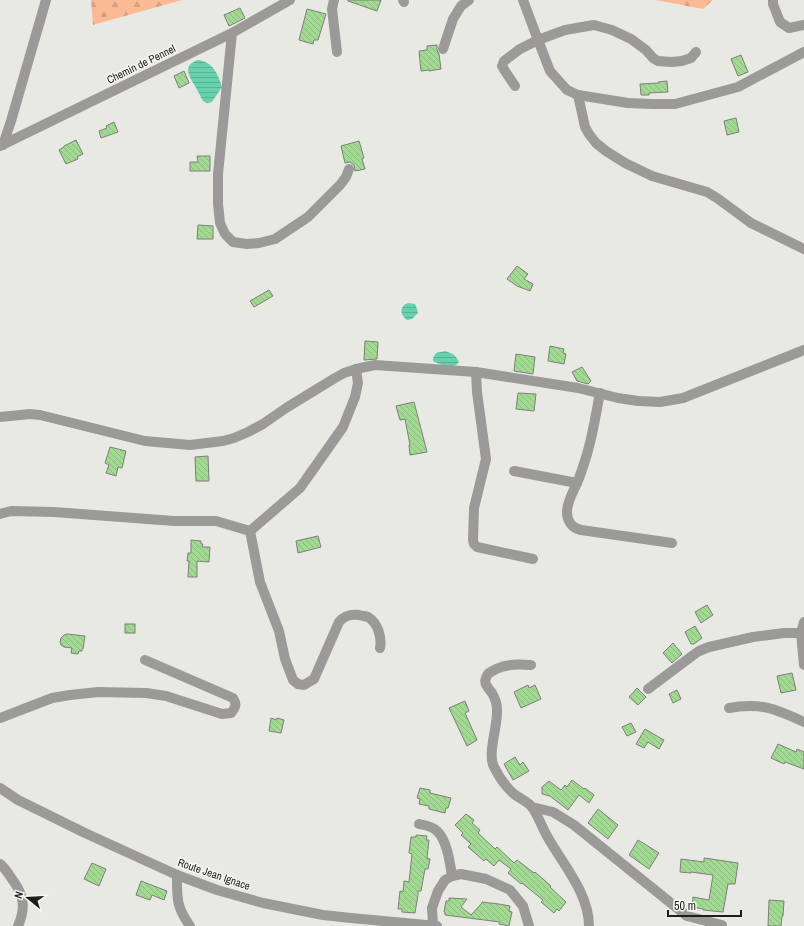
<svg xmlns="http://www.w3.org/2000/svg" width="804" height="926" viewBox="0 0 804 926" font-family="'Archivo Narrow',sans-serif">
	<defs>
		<pattern id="forest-firs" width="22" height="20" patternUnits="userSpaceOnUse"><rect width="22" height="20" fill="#fbb995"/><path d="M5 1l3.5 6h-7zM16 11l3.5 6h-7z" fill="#d79f80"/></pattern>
		<pattern id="water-rules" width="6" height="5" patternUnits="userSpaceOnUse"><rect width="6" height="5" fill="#67d0ac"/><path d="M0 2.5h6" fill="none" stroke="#59b293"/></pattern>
		<pattern id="building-back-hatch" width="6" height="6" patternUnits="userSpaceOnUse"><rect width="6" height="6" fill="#a3da93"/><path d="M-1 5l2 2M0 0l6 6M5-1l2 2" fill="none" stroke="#8cbb7e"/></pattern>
	</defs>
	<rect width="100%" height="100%" fill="#e9e9e4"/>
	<g fill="url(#forest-firs)">
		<polygon points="91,0 182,0 93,25"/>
		<polygon points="656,0 713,0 703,9"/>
	</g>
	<g fill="url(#water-rules)">
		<path d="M198,60C213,62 218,74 222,87L212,102L207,103L203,101C200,96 198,91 195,86C189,76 182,65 198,60Z"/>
		<path d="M408,303L415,304L417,309L418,313L412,319L407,320C400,315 399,306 408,303Z"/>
		<path d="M445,351L453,354L456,357L459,362C454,370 440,365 433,361V358L436,353Z"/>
	</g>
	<g fill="url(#building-back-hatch)" stroke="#7c7f7b">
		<polygon points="348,0 381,0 377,11 348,1"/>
		<polygon points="240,8 245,18 229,26 224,15"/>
		<polygon points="307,9 326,14 318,40 314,40 313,44 299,40"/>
		<polygon points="437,45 437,50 439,54 441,69 429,71 429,70 421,71 419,51 427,50 427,46"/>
		<polygon points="741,55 748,72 738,76 731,59"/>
		<polygon points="184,71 189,83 179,88 174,76"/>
		<polygon points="667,81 668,92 649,93 649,95 641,95 640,84 659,83 658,82"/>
		<polygon points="736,118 739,132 727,135 724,121"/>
		<polygon points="114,122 118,132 101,138 99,131 107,128 106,126"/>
		<polygon points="76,140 83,154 77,157 78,159 66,164 59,150 64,147 64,146"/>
		<polygon points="359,141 364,158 362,159 365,169 355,171 354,165 350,162 345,163 341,146"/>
		<polygon points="197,156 210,156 210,171 190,171 190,162 198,162"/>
		<polygon points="198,225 213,226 213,239 197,239"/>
		<polygon points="517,266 528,274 524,279 533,284 530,291 517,286 507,279"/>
		<polygon points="269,290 273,296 254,307 250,301"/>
		<polygon points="365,341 378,342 377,359 364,360"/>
		<polygon points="550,346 564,349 563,353 566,354 564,364 548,361"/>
		<polygon points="516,354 535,357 533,374 514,371"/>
		<polygon points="582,367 591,381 588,384 577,381 572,372"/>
		<polygon points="518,393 536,394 534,411 516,409"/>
		<polygon points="414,402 427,452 410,455 409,445 410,445 405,419 400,420 396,406"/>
		<polygon points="110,447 126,451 122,468 118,467 116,476 106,473 109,465 105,463"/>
		<polygon points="208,456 209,481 196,481 195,457"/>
		<polygon points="318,536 321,547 298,553 296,541"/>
		<polygon points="191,540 201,541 201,544 203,544 202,547 210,547 209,562 197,561 197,577 188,577 189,561 187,561 188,553 191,553"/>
		<polygon points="707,605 713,615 701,623 695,612"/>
		<rect x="125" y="624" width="10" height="9"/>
		<polygon points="695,626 702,638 694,644 691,644 685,632"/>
		<polygon points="67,634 85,636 83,649 82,649 82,651 79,651 78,654 71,653 72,648 64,647 61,645 60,642 61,638 64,635"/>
		<polygon points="673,643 682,654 672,663 663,653"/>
		<polygon points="792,673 796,690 781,693 777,676"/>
		<polygon points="528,685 529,688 535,685 541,699 521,708 514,692"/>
		<polygon points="637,688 646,697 638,705 629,697"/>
		<polygon points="677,690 681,699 673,703 669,694"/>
		<polygon points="465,701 469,711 465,713 477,740 467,746 449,708"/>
		<polygon points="271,718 276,720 277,718 284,720 281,733 269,731"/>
		<polygon points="631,723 636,732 627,736 622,727"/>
		<polygon points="645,729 664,740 659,749 648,742 644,748 636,744"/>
		<polygon points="778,744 796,752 797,749 804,752 804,769 785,762 784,764 771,758"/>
		<polygon points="515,757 520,765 523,762 529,771 513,780 504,764"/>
		<polygon points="572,780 584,789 585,788 594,795 589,803 579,795 568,810 550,796 542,794 542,787 549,781 561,790 565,785 567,787"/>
		<polygon points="420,788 430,790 430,793 451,798 448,808 446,808 445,813 429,809 429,806 419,804 420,799 417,798"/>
		<polygon points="598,809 618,825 608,839 588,823"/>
		<polygon points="466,814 474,820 472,823 480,830 478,833 495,849 497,847 514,863 517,860 534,873 535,872 551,886 550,887 566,902 559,911 557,909 554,913 541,902 543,900 522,883 521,884 508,873 511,869 499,860 494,866 486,859 484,861 468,847 471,844 461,835 463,833 455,825"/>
		<polygon points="416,835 427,836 426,840 429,840 427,858 430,859 428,869 425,869 421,891 418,891 418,895 415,913 402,912 402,909 398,909 400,891 403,892 404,881 409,882 412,854 409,853 411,837 416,837"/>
		<polygon points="638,840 659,853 649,869 629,855"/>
		<polygon points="704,858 738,863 735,884 728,884 723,912 703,910 703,909 692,907 693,897 709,900 713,875 691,872 691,873 680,872 681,859 704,862"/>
		<polygon points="92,863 106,869 99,886 84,879"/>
		<polygon points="141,881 167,891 164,900 152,895 150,900 136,895"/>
		<polygon points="449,898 467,899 461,907 471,915 482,903 482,902 499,904 510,906 509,911 512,912 509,926 499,924 500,922 445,915 445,912 444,912 446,901 449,901"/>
		<polygon points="769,900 784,901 783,916 782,916 781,926 768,926"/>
	</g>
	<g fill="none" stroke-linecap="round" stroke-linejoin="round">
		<g stroke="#9b9a98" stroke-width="10">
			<polyline points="334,0 332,9 337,52"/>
			<polyline points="403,0 404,2"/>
			<polyline points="523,0 538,40 550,71 567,90 578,95 628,103 652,104 675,104 738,87 804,52"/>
			<polyline points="773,0 773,4 780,22 789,28 804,25"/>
			<polyline points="232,33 218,174 218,204 220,223 225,234 233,242 247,244 259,243 275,239 308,217 340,185 346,177 349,169"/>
			<polyline points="443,49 453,19 461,6 469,0"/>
			<polyline points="515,86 505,71 502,66 504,61 520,49 538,40 565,30 594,25 612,30 631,39 646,50 653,58 658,61 672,62 682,61 691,58 696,52"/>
			<polyline points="578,95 585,127 589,134 596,143 606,151 625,163 652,176 707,192 717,198 751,223 804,249"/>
			<polyline points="3,145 11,121 46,0"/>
			<polyline points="0,146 232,33 290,0"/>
			<polyline points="476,372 477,392 486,459 474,508 473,540 474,544 477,547 533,559"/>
			<path d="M600,393C596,413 593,434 587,454C584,464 581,474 577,483C573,492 567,502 567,512C567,521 572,528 581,530L672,543"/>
			<polyline points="0,417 30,414 40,415 145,441 190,445 223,441 234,438 248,432 263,424 286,408 335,378 344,373 356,369 375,365 476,372 578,388 618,398 638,401 660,402 683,398 804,350"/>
			<polyline points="514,471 577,483"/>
			<polyline points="0,514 11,511 54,512 174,521 216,521 250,531"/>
			<path d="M250,531L260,582L279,631L285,659L293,680L298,684L304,685L314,679L339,622C344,616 351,614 359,615C362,616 365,616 368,617C378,623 382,638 380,648"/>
			<polyline points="250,531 300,488 343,427 355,397 358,383 356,369"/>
			<polyline points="801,633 804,622"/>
			<path d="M531,665C518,664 508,664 496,669C493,671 490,672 488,674C482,683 487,686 492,693C495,698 497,704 497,710C498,726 487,754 494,767C499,777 506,787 514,794C519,798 526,801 531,806C536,811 543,829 547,836C562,863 589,893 589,926"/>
			<polyline points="648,689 692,656 699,651 709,647 753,637 784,633 801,633 804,665"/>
			<path d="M729,708C760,702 776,709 804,722"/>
			<path d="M0,718L52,698L70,695L98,692L146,693L166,696L222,714L231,713C236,707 237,704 233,698L145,660"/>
			<polyline points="0,788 18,800 85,833 177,875 217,890 263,903 323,915 351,918 437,926"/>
			<polyline points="532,807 553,812 574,825 687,916 722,925"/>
			<path d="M419,824C425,825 432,826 437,831C447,840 450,863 452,876"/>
			<path d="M0,864C5,868 8,873 12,879C24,895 26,908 18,926"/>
			<path d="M177,875C177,898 176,906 190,926"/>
			<polyline points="433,925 432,908 438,891 445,880 452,876 461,874 486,879 510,890 523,906 529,926"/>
		</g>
	</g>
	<g text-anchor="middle" stroke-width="3" stroke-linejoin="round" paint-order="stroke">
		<g font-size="11" fill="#1d1d1c" stroke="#f6f6f2">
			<text transform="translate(141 64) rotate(-26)" y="4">Chemin de Pennel</text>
			<text transform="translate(214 874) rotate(19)" y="4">Route Jean Ignace</text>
		</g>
	</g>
	<g transform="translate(28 898) rotate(288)" stroke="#f6f6f2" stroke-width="3" paint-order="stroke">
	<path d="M0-3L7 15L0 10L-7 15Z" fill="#1d1d1c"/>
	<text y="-6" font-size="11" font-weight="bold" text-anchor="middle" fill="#1d1d1c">N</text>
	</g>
	<path d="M668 910v6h73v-6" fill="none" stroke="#1d1d1c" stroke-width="2"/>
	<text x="674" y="910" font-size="12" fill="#1d1d1c" stroke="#f6f6f2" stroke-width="3" paint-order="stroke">50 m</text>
</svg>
